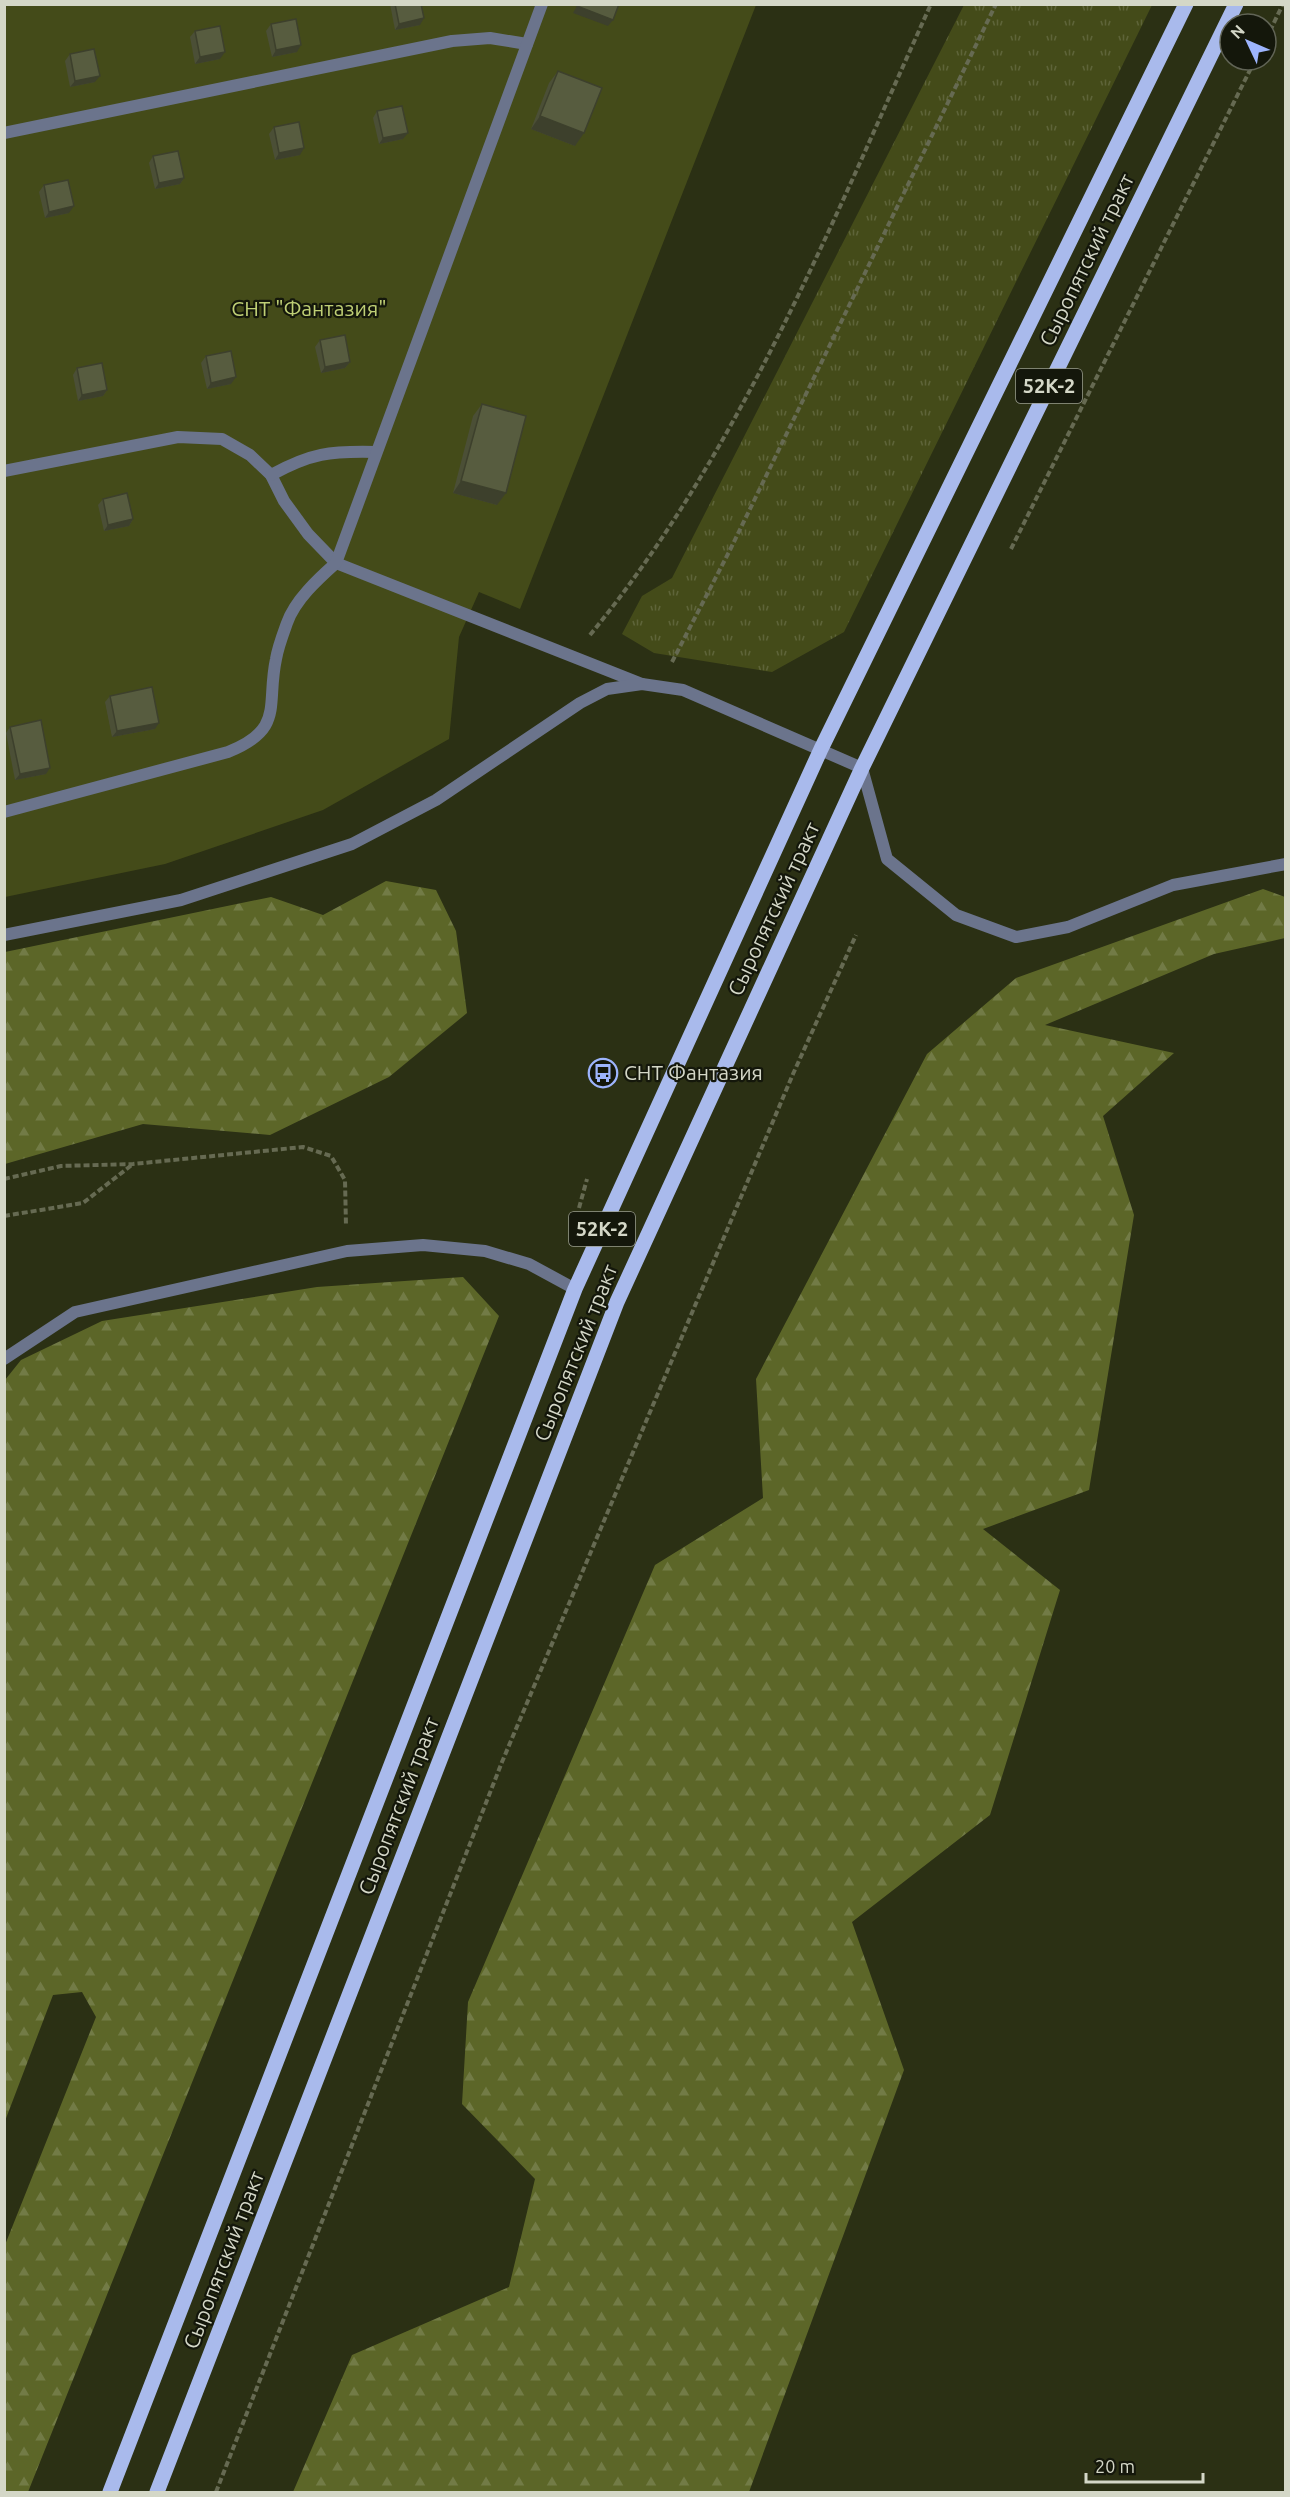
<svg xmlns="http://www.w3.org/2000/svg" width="1290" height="2497" viewBox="0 0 1290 2497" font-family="Ubuntu,sans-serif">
	<defs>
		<pattern id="grass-tufts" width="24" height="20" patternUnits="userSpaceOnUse" patternTransform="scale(1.5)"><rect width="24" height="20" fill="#444b19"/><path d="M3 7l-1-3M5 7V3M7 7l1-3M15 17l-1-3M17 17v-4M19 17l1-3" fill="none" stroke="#5e6439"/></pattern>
		<pattern id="forest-firs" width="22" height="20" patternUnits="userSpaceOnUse" patternTransform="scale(1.5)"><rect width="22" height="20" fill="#5c6628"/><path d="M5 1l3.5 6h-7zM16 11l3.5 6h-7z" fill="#727b46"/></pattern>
	</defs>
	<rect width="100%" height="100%" fill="#2b3014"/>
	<polygon fill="url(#grass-tufts)" points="964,5 1152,5 844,632 772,672 654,653 622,634 642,596 672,578"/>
	<g fill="url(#forest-firs)">
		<polygon points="386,881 436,890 456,931 467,1013 389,1077 270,1135 143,1124 5,1164 5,952 271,897 323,915"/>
		<polygon points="1263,889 1285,897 1285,938 1214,954 1045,1025 1174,1053 1103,1116 1134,1215 1089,1490 983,1529 1060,1590 990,1815 852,1922 904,2070 749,2492 293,2492 352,2355 509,2287 535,2179 462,2104 468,2002 655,1565 763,1498 756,1379 927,1054 1016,978"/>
		<polygon points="463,1277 499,1316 28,2492 5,2492 5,2245 96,2017 82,1992 53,1995 5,2121 5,1380 21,1360 102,1321 317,1287"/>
	</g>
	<polygon fill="#444b19" points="5,5 756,5 520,609 479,592 459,637 449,739 323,810 165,864 5,897"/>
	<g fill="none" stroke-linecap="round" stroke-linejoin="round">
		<g stroke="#666a52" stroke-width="4" stroke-dasharray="6 3" stroke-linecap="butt">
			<polyline points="1266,39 1283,4"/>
			<polyline points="1011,549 1255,60"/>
			<path d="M590,635C740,453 834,218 931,4"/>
			<polyline points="672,662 730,550 996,4"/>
			<polyline points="4,1179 61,1166 133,1164 303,1147 331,1156 345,1180 346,1226"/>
			<polyline points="579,1208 587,1179"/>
			<polyline points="4,1216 83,1203 133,1164"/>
			<polyline points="216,2492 502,1762 793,1074 856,935"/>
		</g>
		<g stroke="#6b748c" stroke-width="12">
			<polyline points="4,133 452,41 490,38 527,44"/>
			<polyline points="4,471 178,437 222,439 250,455 271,475 284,501 308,534 336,563 642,684"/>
			<path d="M271,475C311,453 330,451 375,452"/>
			<path d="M4,812L228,752C285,729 266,706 276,659C278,647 283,634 287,623C295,600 318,579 336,563L542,4"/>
			<polyline points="4,1359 75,1312 347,1251 423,1245 485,1251 529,1264 575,1289"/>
		</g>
		<polyline stroke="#6b748c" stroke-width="12" points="4,935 181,900 352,844 436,800 580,703 607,689 642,684 683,690 862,768 887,859 956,915 1016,937 1068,927 1173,885 1286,864"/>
		<g stroke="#a9baec" stroke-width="15">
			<polyline points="110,2492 575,1289 821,749 1186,4"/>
			<polyline points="157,2492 617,1302 862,768 1236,4"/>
		</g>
	</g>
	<g fill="#4b4f36">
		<polygon points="390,4 421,4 420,25 395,30"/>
		<polygon points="271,24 297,52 272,57 266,31"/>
		<polygon points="195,31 220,59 195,64 190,37"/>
		<polygon points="70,54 95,82 70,87 65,61"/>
		<polygon points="558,71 575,146 531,129 549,83"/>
		<polygon points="377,111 403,139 379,144 373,118"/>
		<polygon points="274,127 300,155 275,160 269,134"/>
		<polygon points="153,156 184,178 180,184 155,189 149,163"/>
		<polygon points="44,185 69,213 45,218 39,192"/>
		<polygon points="320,340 350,362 345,368 321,373 315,347"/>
		<polygon points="206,356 231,384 207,389 201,363"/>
		<polygon points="77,368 107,390 103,396 78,401 73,375"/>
		<polygon points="482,404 497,505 453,493 473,416"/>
		<polygon points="103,499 133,519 129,526 104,531 98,505"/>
		<polygon points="110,696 155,729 112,737 105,702"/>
		<polygon points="10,727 46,774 15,780 6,733"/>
	</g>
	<g fill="#3d402c">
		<polygon points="577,6 613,20 608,26 573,13"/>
		<polygon points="424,18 420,25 395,30 399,24"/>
		<polygon points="301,45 297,52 272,57 276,50"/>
		<polygon points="225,52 220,59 195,64 200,57"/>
		<polygon points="100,76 95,82 70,87 75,81"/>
		<polygon points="540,116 584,133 575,146 531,129"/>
		<polygon points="408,133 403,139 379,144 383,138"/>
		<polygon points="304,148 300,155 275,160 279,153"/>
		<polygon points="184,178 180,184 155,189 159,183"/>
		<polygon points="74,206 69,213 45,218 49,212"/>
		<polygon points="350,362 345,368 321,373 325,367"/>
		<polygon points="236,377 231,384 207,389 211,383"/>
		<polygon points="107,390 103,396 78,401 82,395"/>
		<polygon points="461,481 506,493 497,505 453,493"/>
		<polygon points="133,519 129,526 104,531 108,525"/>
		<polygon points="159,723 155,729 112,737 117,731"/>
		<polygon points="50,768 46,774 15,780 20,774"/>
	</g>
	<g fill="#575c3f" stroke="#3d402c" stroke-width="1.5">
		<polygon points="395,4 421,4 424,18 399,24"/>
		<polygon points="578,4 619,4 613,20 577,6"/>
		<polygon points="296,19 301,45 276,50 271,24"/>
		<polygon points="220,26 225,52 200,57 195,31"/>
		<polygon points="94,49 100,76 75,81 70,54"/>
		<polygon points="558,71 602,88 584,133 540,116"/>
		<polygon points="402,106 408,133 383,138 377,111"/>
		<polygon points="299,122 304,148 279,153 274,127"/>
		<polygon points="178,151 184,178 159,183 153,156"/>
		<polygon points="68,180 74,206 49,212 44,185"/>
		<polygon points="345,335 350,362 325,367 320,340"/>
		<polygon points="231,351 236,377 211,383 206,356"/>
		<polygon points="102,363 107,390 82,395 77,368"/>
		<polygon points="482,404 526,416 506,493 461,481"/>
		<polygon points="127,493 133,519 108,525 103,499"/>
		<polygon points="152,687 159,723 117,731 110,696"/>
		<polygon points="41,720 50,768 20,774 10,727"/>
	</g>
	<defs>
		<g id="bus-ring" transform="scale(1.5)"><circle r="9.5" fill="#14170b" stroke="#9db4fd" stroke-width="1.5"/><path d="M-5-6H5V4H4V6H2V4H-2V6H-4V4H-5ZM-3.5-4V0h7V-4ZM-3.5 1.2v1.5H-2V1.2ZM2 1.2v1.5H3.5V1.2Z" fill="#9db4fd"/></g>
	</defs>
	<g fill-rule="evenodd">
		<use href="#bus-ring" x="603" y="1073"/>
	</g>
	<g text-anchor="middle" stroke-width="4.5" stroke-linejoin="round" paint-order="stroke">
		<g fill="#14170b" stroke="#9a9d8f" stroke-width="1.5">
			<rect x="1016" y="369" width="66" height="34" rx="4.5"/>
			<rect x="569" y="1212" width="66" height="34" rx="4.5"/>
		</g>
		<g font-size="20" font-weight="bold" fill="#d4d7c7">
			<text x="1049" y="393">52К-2</text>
			<text x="602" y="1236">52К-2</text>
		</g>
		<g font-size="21" fill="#d4d7c7" stroke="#14170b">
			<text transform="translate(1087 260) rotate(-64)" y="7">Сыропятский тракт</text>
			<text transform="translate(774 909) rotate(-65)" y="7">Сыропятский тракт</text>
			<text transform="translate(576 1353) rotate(-68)" y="7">Сыропятский тракт</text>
			<text transform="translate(399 1806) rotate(-69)" y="7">Сыропятский тракт</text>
			<text transform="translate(224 2260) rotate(-69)" y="7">Сыропятский тракт</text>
		</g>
		<g font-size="21" fill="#bfcf75" stroke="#14170b">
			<text x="309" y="316">СНТ "Фантазия"</text>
		</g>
		<g font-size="21" fill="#d4d7c7" stroke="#14170b" text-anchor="start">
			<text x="624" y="1080">СНТ Фантазия</text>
		</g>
	</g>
	<rect width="1290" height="2497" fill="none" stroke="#d4d7c7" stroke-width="12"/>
	<g transform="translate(1248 42) rotate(314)"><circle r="28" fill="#14170b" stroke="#616456" stroke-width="1.5"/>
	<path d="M0-4.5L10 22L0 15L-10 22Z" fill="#9db4fd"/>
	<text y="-9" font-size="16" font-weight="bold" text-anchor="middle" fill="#d4d7c7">N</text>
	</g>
	<path d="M1086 2473v9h117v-9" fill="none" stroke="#d4d7c7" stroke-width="3"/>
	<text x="1095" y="2473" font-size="18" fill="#d4d7c7" stroke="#14170b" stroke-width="4.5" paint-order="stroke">20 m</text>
</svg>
